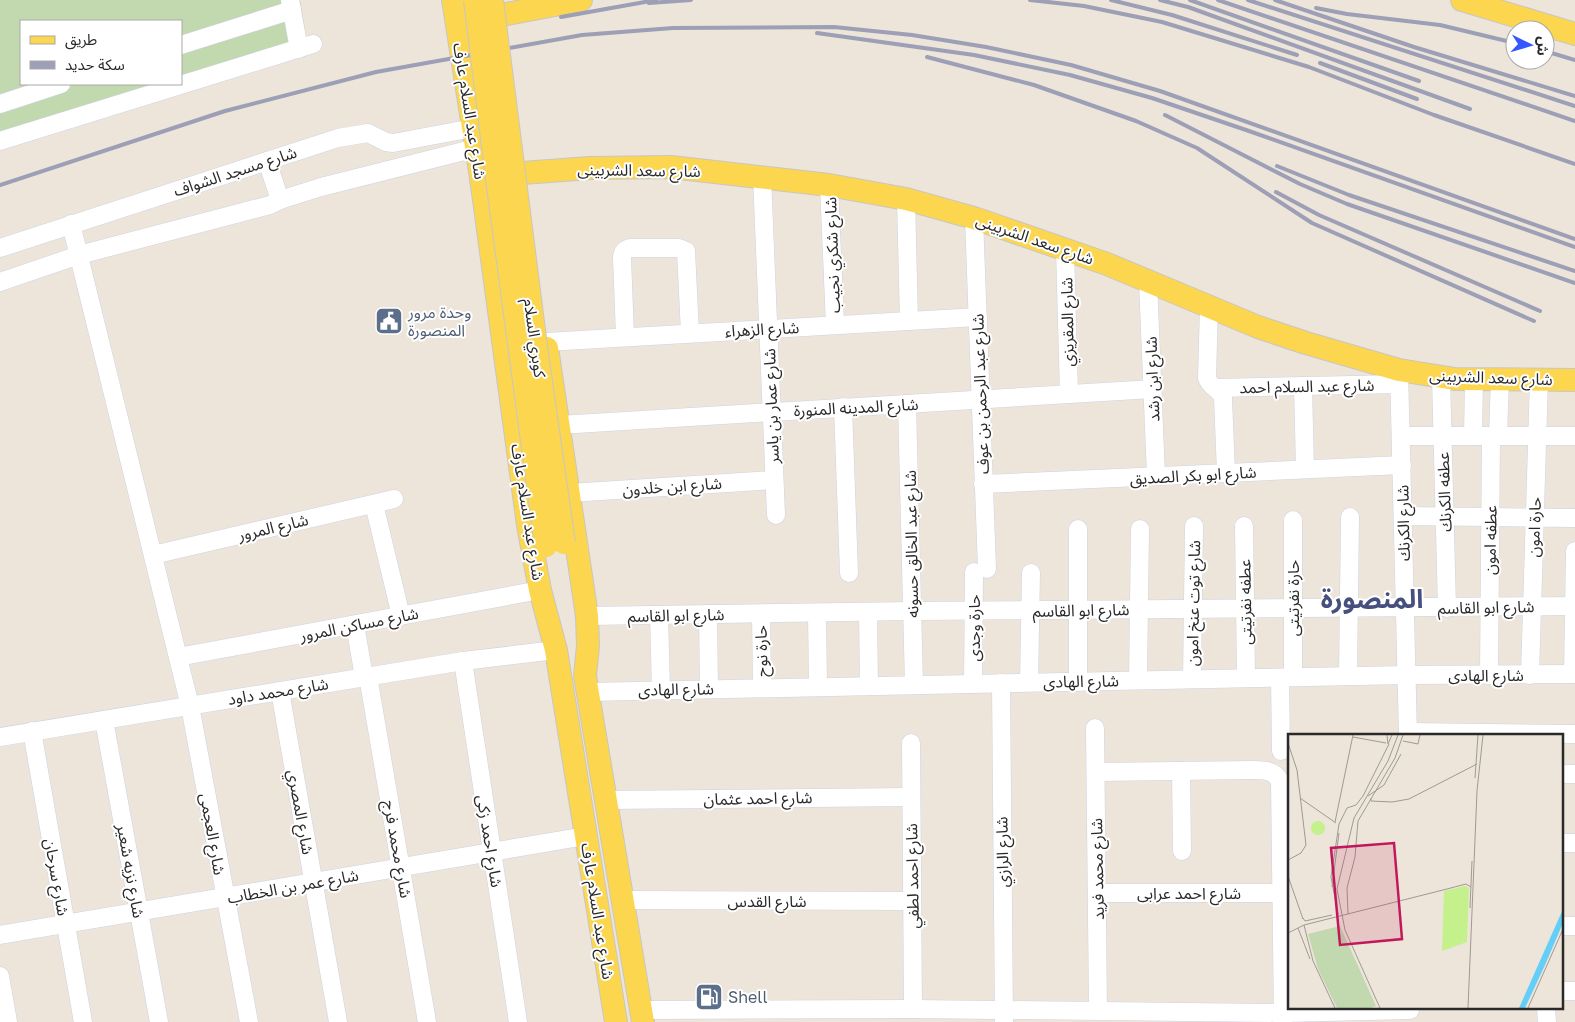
<svg xmlns="http://www.w3.org/2000/svg" width="1575" height="1022" viewBox="0 0 1575 1022" font-family="'Golos Text','Noto Sans Arabic',sans-serif">
	<rect width="100%" height="100%" fill="#ede5d9"/>
	<polygon fill="#c2d8af" points="0,0 300,0 306,36 181,78 181,21 21,21 21,84 166,84 0,141"/>
	<g fill="none" stroke-linecap="round" stroke-linejoin="round">
		<g stroke="#ced2e3" stroke-width="19">
			<g id="minor">
				<polyline points="290,0 299,49"/>
				<polyline points="181,45 292,10"/>
				<polyline points="0,104 61,84"/>
				<polyline points="0,141 313,44"/>
				<polyline points="762,176 776,515"/>
				<polyline points="829,185 835,325"/>
				<polyline points="906,199 909,321"/>
				<polyline points="280,200 321,187 476,148"/>
				<polyline points="974,218 987,569"/>
				<polyline points="71,224 190,706 249,1022"/>
				<polyline points="0,248 338,138 368,133 386,142 393,143 473,128"/>
				<polyline points="1065,249 1069,394"/>
				<polyline points="1148,281 1156,476"/>
				<polyline points="0,282 79,255 270,205 280,200 267,161"/>
				<path d="M1209,307L1207,378C1210,388 1220,388 1223,398L1226,473"/>
				<path d="M625,337L622,257C623,251 625,249 631,248H679L686,251L690,333"/>
				<polyline points="546,342 978,317"/>
				<polyline points="1399,370 1408,736"/>
				<polyline points="1441,377 1447,608"/>
				<polyline points="1303,386 1305,469"/>
				<polyline points="1216,388 1399,384"/>
				<polyline points="907,404 914,685"/>
				<polyline points="843,407 849,573"/>
				<polyline points="559,425 1153,389"/>
				<polyline points="1401,436 1575,436"/>
				<polyline points="1473,436 1474,379"/>
				<polyline points="1498,436 1500,379"/>
				<polyline points="983,484 1402,465"/>
				<polyline points="569,493 774,480"/>
				<polyline points="374,504 401,616"/>
				<polyline points="1403,516 1575,518"/>
				<polyline points="1244,526 1246,678"/>
				<polyline points="153,555 394,499"/>
				<polyline points="868,612 869,686"/>
				<polyline points="817,613 818,687"/>
				<polyline points="708,614 709,689"/>
				<polyline points="761,614 762,688"/>
				<polyline points="659,615 661,690"/>
				<polyline points="587,616 912,611 1575,606"/>
				<polyline points="355,625 364,677"/>
				<polyline points="178,657 540,590"/>
				<polyline points="463,661 518,1022"/>
				<polyline points="1573,674 1575,551"/>
				<polyline points="1489,675 1491,436"/>
				<polyline points="1530,675 1539,379"/>
				<polyline points="368,676 427,1022"/>
				<polyline points="1348,676 1350,517"/>
				<polyline points="1293,677 1293,520"/>
				<polyline points="1280,678 1281,751"/>
				<polyline points="1192,679 1194,526"/>
				<polyline points="1138,680 1140,529"/>
				<polyline points="1029,682 1031,573"/>
				<polyline points="1078,682 1078,529"/>
				<polyline points="1001,683 1004,1022"/>
				<polyline points="973,684 974,572"/>
				<polyline points="280,691 338,1022"/>
				<polyline points="588,692 1407,675 1575,674"/>
				<polyline points="104,720 159,1022"/>
				<polyline points="1095,728 1098,1010"/>
				<polyline points="32,731 83,1022"/>
				<polyline points="1408,732 1575,734"/>
				<polyline points="0,737 463,661 556,650"/>
				<polyline points="911,743 913,1009"/>
				<polyline points="1181,771 1182,851"/>
				<path d="M1096,772L1253,770C1264,770 1274,770 1280,781L1283,1022"/>
				<polyline points="1561,774 1575,774"/>
				<polyline points="605,800 911,797"/>
				<polyline points="1561,843 1575,843"/>
				<polyline points="1097,893 1281,893"/>
				<polyline points="622,900 912,901"/>
				<polyline points="1561,926 1575,926"/>
				<polyline points="0,935 586,836"/>
				<polyline points="0,976 8,1022"/>
				<polyline points="1561,991 1575,991"/>
				<polyline points="1546,1008 1547,1022"/>
				<polyline points="641,1010 913,1009 1283,1013 1410,1010"/>
			</g>
		</g>
		<g stroke="#c7c7c7" stroke-width="24">
			<g id="major">
				<polyline points="453,0 481,178 528,525 540,590 556,650 616,1022"/>
				<polyline points="1462,0 1575,34"/>
				<polyline points="501,15 581,0"/>
				<polyline points="481,178 522,173 590,168 671,167 829,185 906,199 974,218 1107,264 1258,327 1306,343 1399,370 1455,379 1575,380"/>
				<polyline points="547,348 587,616 588,646 585,676 643,1022"/>
			</g>
		</g>
		<use href="#minor" stroke="#fff" stroke-width="18"/>
		<use href="#major" stroke="#fcd64f" stroke-width="22"/>
		<g stroke="#9c9fb5" stroke-width="4">
			<polyline points="1030,0 1084,6 1162,22 1309,67 1434,115 1575,164"/>
			<polyline points="1111,0 1172,15 1297,55"/>
			<polyline points="1160,0 1188,7 1470,109"/>
			<polyline points="1190,0 1419,81"/>
			<polyline points="1218,0 1575,121"/>
			<polyline points="1248,0 1575,106"/>
			<polyline points="1275,0 1414,47 1575,96"/>
			<polyline points="649,3 691,0"/>
			<polyline points="1316,8 1347,14 1440,25 1515,43"/>
			<polyline points="561,17 656,0"/>
			<polyline points="817,33 974,55 1070,75 1152,98 1249,131 1575,247"/>
			<polyline points="1545,51 1575,60"/>
			<polyline points="927,57 1034,85 1136,121 1197,148 1312,223 1534,321"/>
			<polyline points="1320,63 1417,99"/>
			<polyline points="1165,115 1300,184 1347,204 1575,283"/>
			<polyline points="1277,166 1349,195 1575,271"/>
			<polyline points="0,185 225,111 376,72 582,35 673,28 834,27 912,35 986,47 1071,65 1160,91 1575,239"/>
			<polyline points="1276,192 1319,215 1540,311"/>
		</g>
		<g stroke="#c7c7c7" stroke-width="24" stroke-linecap="butt">
			<g id="major-bridge">
				<polyline points="475,0 497,179 546,546"/>
				<polyline points="492,0 537,354 564,543"/>
			</g>
		</g>
		<use href="#major-bridge" stroke="#fcd64f" stroke-width="22"/>
	</g>
	<defs>
		<g id="civic-square" transform="scale(1.4375)"><rect x="-9" y="-9" width="18" height="18" rx="4" fill="#5c6f8a" stroke="#fff"/><path d="M-.6-6.5H3V-4.5H.6V-3L4-1V1h2V6H-6V1h2V-1L-.6-3ZM-1.2 2.5V6h2.4V2.5Z" fill="#fff"/></g>
		<g id="fuel-square" transform="scale(1.4375)"><rect x="-9" y="-9" width="18" height="18" rx="4" fill="#5c6f8a" stroke="#fff"/><path d="M-5.5-6h7V0h2V4h1.3V-2.5L3-4.5l.8-.8L6-3V5H2.5V1h-1V6h-7ZM-4.2-4.7v3.2H.2V-4.7Z" fill="#fff"/></g>
	</defs>
	<g fill-rule="evenodd">
		<use href="#civic-square" x="389" y="321"/>
		<use href="#fuel-square" x="709" y="997"/>
	</g>
	<g text-anchor="middle" stroke-width="4" stroke-linejoin="round" paint-order="stroke">
		<g font-size="16" fill="#292929" stroke="#fff">
			<text transform="translate(470 111) rotate(81)" y="6">شارع عبد السلام عارف</text>
			<text transform="translate(639 170) rotate(1)" y="6">شارع سعد الشربينى</text>
			<text transform="translate(235 171) rotate(-18)" y="6">شارع مسجد الشواف</text>
			<text transform="translate(1035 239) rotate(19)" y="6">شارع سعد الشربينى</text>
			<text transform="translate(832 255) rotate(-92)" y="6">شارع شكري نجيب</text>
			<text transform="translate(1067 322) rotate(-91)" y="6">شارع المقريزي</text>
			<text transform="translate(762 329) rotate(-3)" y="6">شارع الزهراء</text>
			<text transform="translate(535 338) rotate(82)" y="6">كوبري السلام</text>
			<text transform="translate(1491 377) rotate(2)" y="6">شارع سعد الشربينى</text>
			<text transform="translate(1152 379) rotate(-92)" y="6">شارع ابن رشد</text>
			<text transform="translate(1307 386) rotate(-1)" y="6">شارع عبد السلام احمد</text>
			<text transform="translate(980 394) rotate(-92)" y="6">شارع عبد الرحمن بن عوف</text>
			<text transform="translate(771 406) rotate(-92)" y="6">شارع عمار بن ياسر</text>
			<text transform="translate(856 407) rotate(-3)" y="6">شارع المدينه المنورة</text>
			<text transform="translate(1193 475) rotate(-3)" y="6">شارع ابو بكر الصديق</text>
			<text transform="translate(672 486) rotate(-4)" y="6">شارع ابن خلدون</text>
			<text transform="translate(1444 492) rotate(-92)" y="6">عطفه الكرنك</text>
			<text transform="translate(528 512) rotate(81)" y="6">شارع عبد السلام عارف</text>
			<text transform="translate(1403 523) rotate(-91)" y="6">شارع الكرنك</text>
			<text transform="translate(273 527) rotate(-13)" y="6">شارع المرور</text>
			<text transform="translate(1534 527) rotate(-88)" y="6">حارة امون</text>
			<text transform="translate(1490 540) rotate(-89)" y="6">عطفه امون</text>
			<text transform="translate(911 544) rotate(-91)" y="6">شارع عبد الخالق حسونه</text>
			<text transform="translate(1293 598) rotate(-90)" y="6">حارة نفرتيتى</text>
			<text transform="translate(1245 602) rotate(-91)" y="6">عطفه نفرتيتى</text>
			<text transform="translate(1193 603) rotate(-89)" y="6">شارع توت عنخ امون</text>
			<text transform="translate(1486 607) rotate(-1)" y="6">شارع ابو القاسم</text>
			<text transform="translate(1081 610) rotate(-1)" y="6">شارع ابو القاسم</text>
			<text transform="translate(676 615) rotate(-1)" y="6">شارع ابو القاسم</text>
			<text transform="translate(359 624) rotate(-11)" y="6">شارع مساكن المرور</text>
			<text transform="translate(974 628) rotate(-90)" y="6">حارة وجدى</text>
			<text transform="translate(761 651) rotate(-91)" y="6">حارة نوح</text>
			<text x="1486" y="681">شارع الهادى</text>
			<text transform="translate(1081 681) rotate(-1)" y="6">شارع الهادى</text>
			<text transform="translate(676 689) rotate(-1)" y="6">شارع الهادى</text>
			<text transform="translate(278 691) rotate(-9)" y="6">شارع محمد داود</text>
			<text transform="translate(758 798) rotate(-1)" y="6">شارع احمد عثمان</text>
			<text transform="translate(301 812) rotate(80)" y="6">شارع المصري</text>
			<text transform="translate(213 834) rotate(80)" y="6">شارع العجمى</text>
			<text transform="translate(490 841) rotate(81)" y="6">شارع احمد زكى</text>
			<text transform="translate(398 849) rotate(80)" y="6">شارع محمد فرج</text>
			<text transform="translate(1002 852) rotate(-91)" y="6">شارع الرازي</text>
			<text transform="translate(1097 869) rotate(-91)" y="6">شارع محمد فريد</text>
			<text transform="translate(131 871) rotate(80)" y="6">شارع نزيه شعير</text>
			<text transform="translate(912 876) rotate(-91)" y="6">شارع احمد لطفي</text>
			<text transform="translate(57 877) rotate(80)" y="6">شارع سرحان</text>
			<text transform="translate(293 886) rotate(-10)" y="6">شارع عمر بن الخطاب</text>
			<text x="1189" y="899">شارع احمد عرابى</text>
			<text x="767" y="907">شارع القدس</text>
			<text transform="translate(598 911) rotate(81)" y="6">شارع عبد السلام عارف</text>
		</g>
		<g font-size="16" fill="#4e5e75" stroke="#fff" text-anchor="start">
			<text x="408" y="318">وحدة مرور<tspan x="408" dy="18">المنصورة</tspan></text>
			<text x="728" y="1003">Shell</text>
		</g>
		<g font-size="26" font-weight="bold" fill="#464f7d" stroke="#fff">
			<text x="1372" y="608">المنصورة</text>
		</g>
	</g>
	<g transform="translate(1288 734)">
		<rect width="275" height="275" fill="#ede5d9"/>
		<path d="M52,192L88,272L82,274H49L30,235L20,200Z" fill="#c2d8af"/>
		<path d="M23 94a7 7 0 1 1 14 0a7 7 0 1 1-14 0ZM177,152L181,154L179,208L154,217L156,157Z" fill="#c4f18b"/>
		<path d="M275,175V189L257,231L237,274H231Z" fill="#63cff8"/>
		<path fill="none" stroke="#9f9a93" stroke-width="1" d="M99,1L100,10L104,1M65,3L98,9M115,7L130,10L132,1M0,9L9,36L18,111L13,119L0,126M187,44L190,1M80,62L96,51L113,20M12,64L48,89M83,64V67L104,68L121,65L189,30M47,88L65,1M0,142L15,185M44,153L51,99M182,174L184,127M50,180L43,143L51,90L59,74L68,71L75,62L101,10M60,180L59,154L67,123L70,87L107,24L115,1M15,184L17,187L44,181M16,191L25,227L47,274M10,194L22,225M0,199L16,191L155,156L178,150L183,153M92,274L57,196L49,155L66,84L100,27L110,1M180,274L189,57L195,1M240,274L275,195"/>
		<path fill="#c2185b" fill-opacity="0.15" stroke="#c2185b" stroke-width="2.5" d="M106,109L114,205L52,211L43,114Z"/>
		<rect width="275" height="275" fill="none" stroke="#292929" stroke-width="2.5"/>
	</g>
	<rect x="20" y="20" width="162" height="65" fill="#ffffff" stroke="#a9a9a9"/>
	<rect x="30" y="36" width="25" height="8" fill="#fcd64f" stroke="#a9a9a9"/>
	<text x="65" y="45" font-size="15" fill="#292929">طريق</text>
	<rect x="30" y="61" width="25" height="8" fill="#9c9fb5" stroke="#a9a9a9"/>
	<text x="65" y="70" font-size="15" fill="#292929">سكة حديد</text>
	<g transform="translate(1530 45) rotate(95)"><circle r="24" fill="#ffffff" stroke="#a9a9a9"/>
	<path d="M0-4L9 19L0 12L-9 19Z" fill="#3457ff"/>
	<text y="-8" font-size="14" font-weight="bold" text-anchor="middle" fill="#292929">ش</text>
	</g>
</svg>
